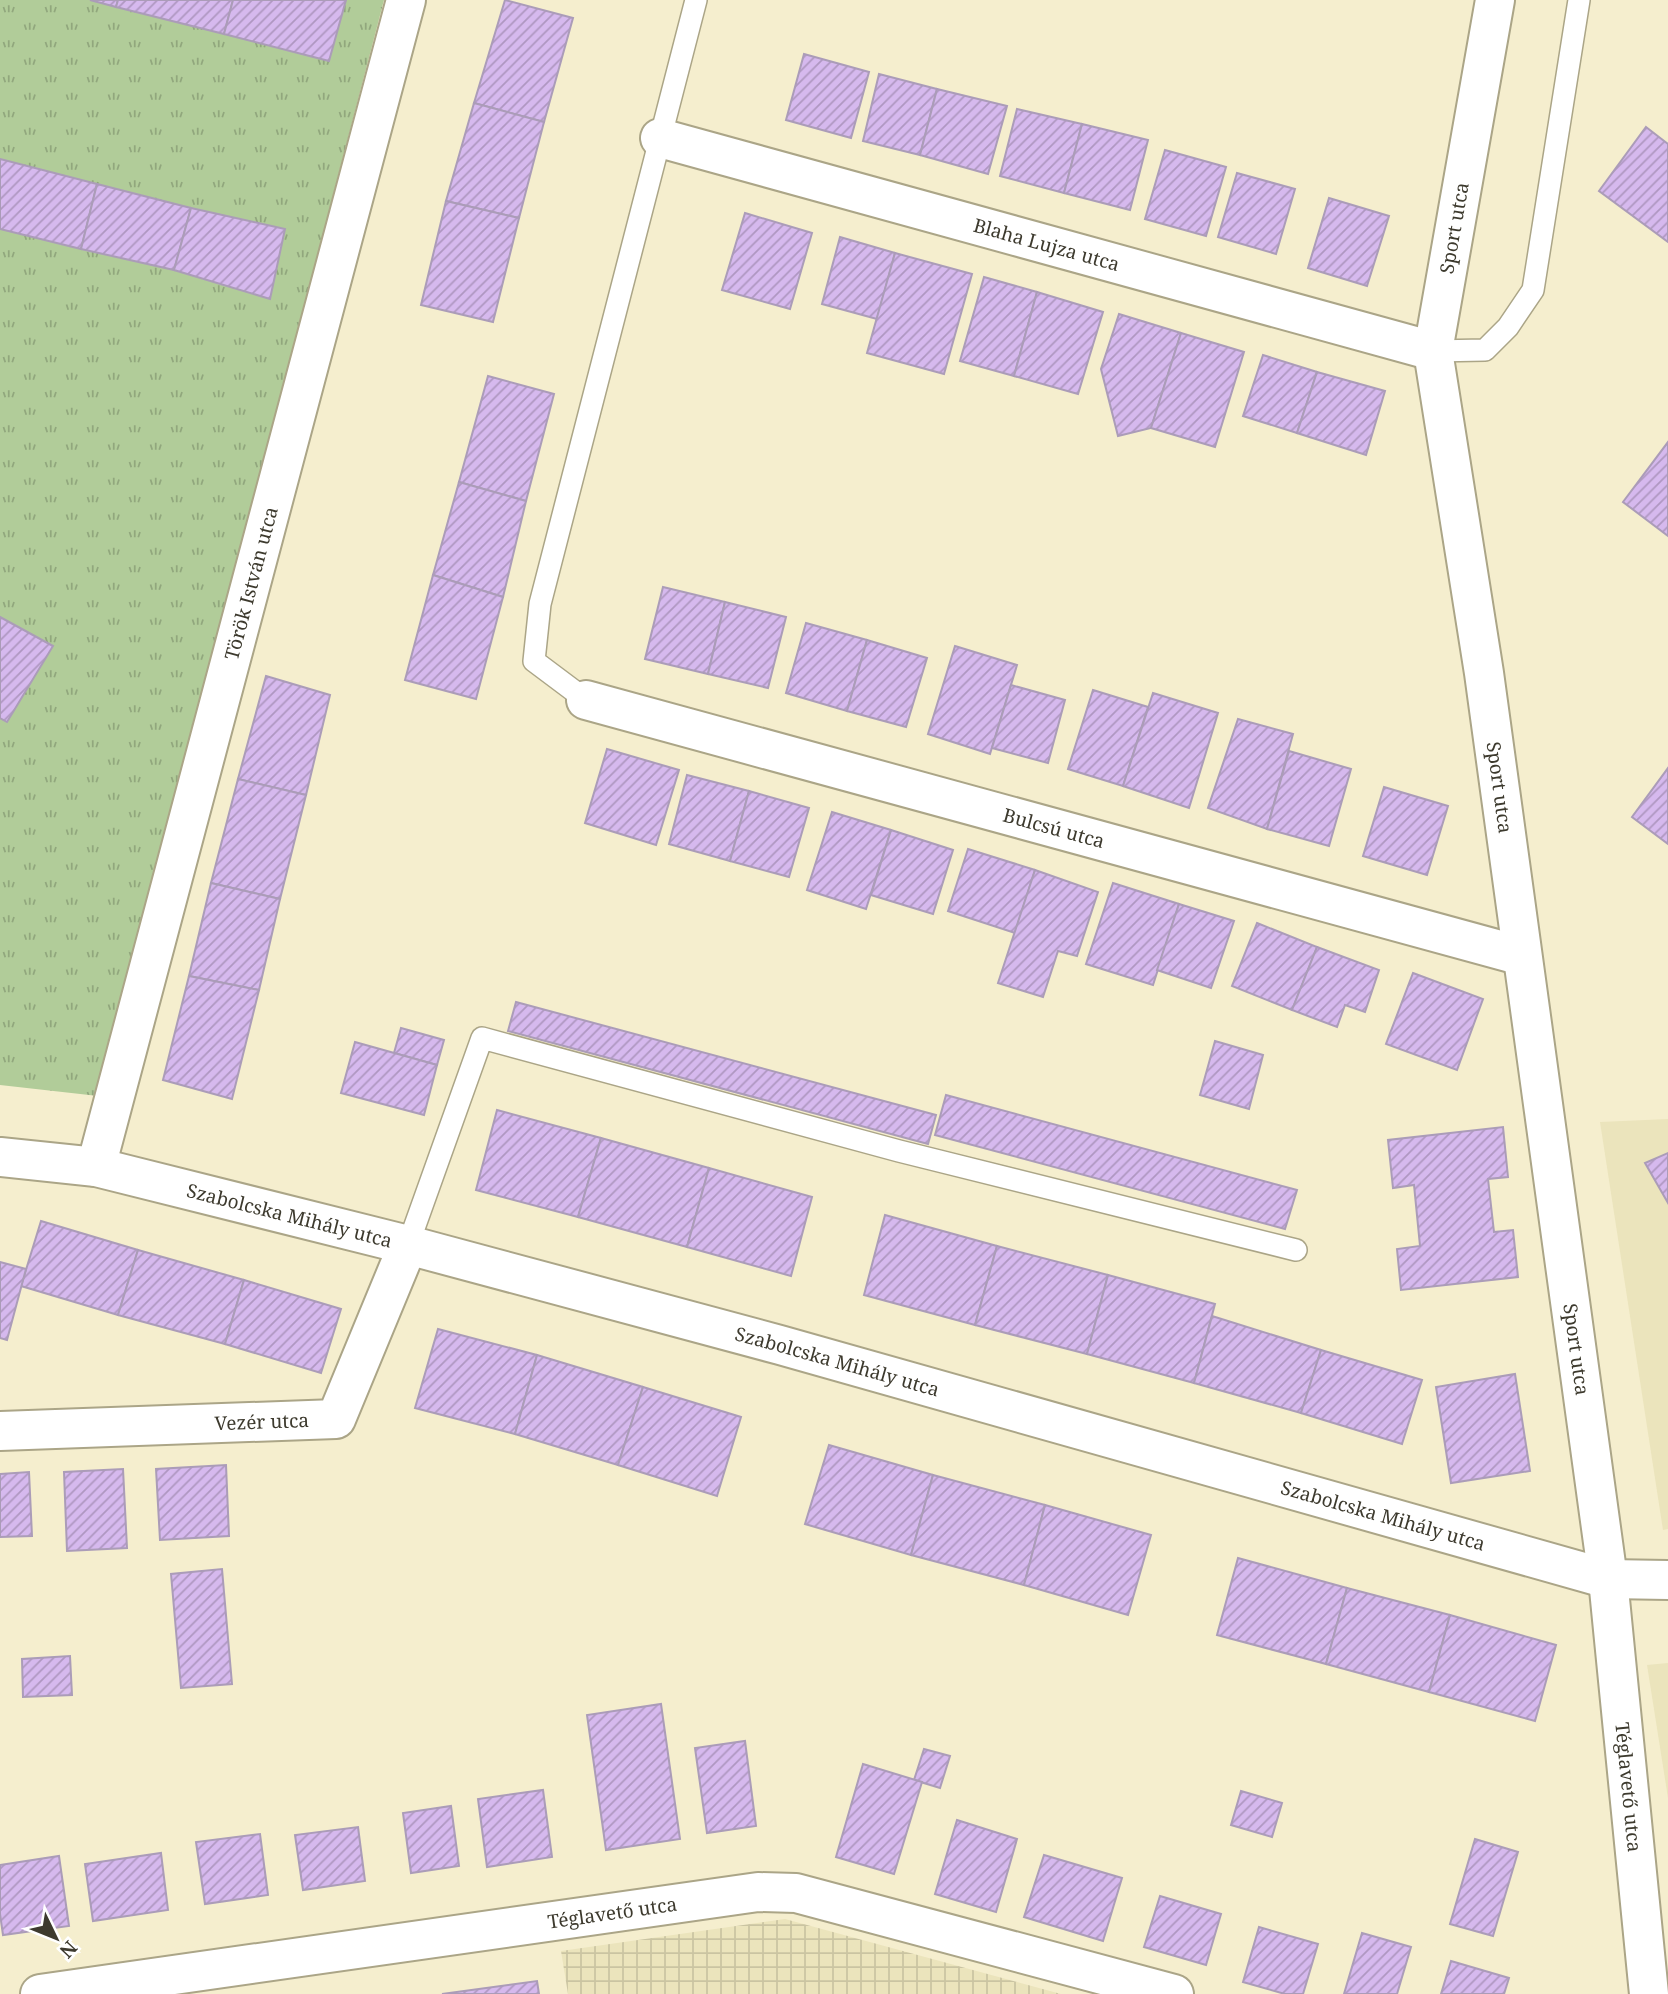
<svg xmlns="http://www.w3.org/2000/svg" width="1668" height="1994" viewBox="0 0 1668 1994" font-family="'Noto Serif',serif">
	<defs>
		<pattern id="industrial-grid" width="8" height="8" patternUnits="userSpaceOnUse" patternTransform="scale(1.75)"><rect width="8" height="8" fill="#ebe4bc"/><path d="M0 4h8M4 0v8" fill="none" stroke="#cac4a2"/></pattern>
		<pattern id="grass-tufts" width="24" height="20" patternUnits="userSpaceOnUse" patternTransform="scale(1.75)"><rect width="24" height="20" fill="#b1cc99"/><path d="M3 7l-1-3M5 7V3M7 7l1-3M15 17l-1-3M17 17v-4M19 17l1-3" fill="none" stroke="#91a77d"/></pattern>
		<pattern id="building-hatch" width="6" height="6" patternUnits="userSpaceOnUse" patternTransform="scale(1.75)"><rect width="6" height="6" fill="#d6b9ee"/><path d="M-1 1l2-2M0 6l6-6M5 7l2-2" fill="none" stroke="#af97c1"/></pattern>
	</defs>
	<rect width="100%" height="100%" fill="#f5eece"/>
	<g fill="#ebe4bc">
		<polygon points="1668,1119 1668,1529 1663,1530 1600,1122"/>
		<polygon points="1668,1663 1668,1798 1647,1665"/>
	</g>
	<polygon fill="url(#industrial-grid)" points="785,1919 1061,1994 568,1994 561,1951"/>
	<polygon fill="url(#grass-tufts)" points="0,0 384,0 98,1096 0,1085"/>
	<g fill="url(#building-hatch)" stroke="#ab9cb8" stroke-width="2">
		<polygon points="90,0 118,0 116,7"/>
		<polygon points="118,0 233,0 224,34 116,7"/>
		<polygon points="233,0 346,0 329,61 224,34"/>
		<polygon points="505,0 573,18 544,122 474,103"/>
		<polygon points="804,54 869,72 851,138 786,120"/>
		<polygon points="879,74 937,89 920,155 863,141"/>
		<polygon points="937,89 1007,106 988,174 920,155"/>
		<polygon points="474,103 544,122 519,218 446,201"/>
		<polygon points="1017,109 1082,124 1064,193 1000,176"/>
		<polygon points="1082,124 1148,140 1130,210 1064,193"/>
		<polygon points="1646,127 1668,144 1668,242 1599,191"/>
		<polygon points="1165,150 1226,167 1206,236 1145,219"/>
		<polygon points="0,159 97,184 81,249 0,229"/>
		<polygon points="1237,173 1295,189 1276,254 1218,237"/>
		<polygon points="97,184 191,208 174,270 81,249"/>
		<polygon points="1329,198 1389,216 1367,286 1308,268"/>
		<polygon points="446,201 519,218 493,322 421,305"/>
		<polygon points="191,208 285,229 270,299 174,270"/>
		<polygon points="745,213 812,233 790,309 722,290"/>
		<polygon points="840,237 895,253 877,319 822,304"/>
		<polygon points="895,253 972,274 944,374 867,353"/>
		<polygon points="984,277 1037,292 1014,376 960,361"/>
		<polygon points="1037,292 1103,312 1078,394 1014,376"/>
		<polygon points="1119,314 1181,333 1151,428 1118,436 1101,369"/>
		<polygon points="1181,333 1244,352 1215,447 1151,428"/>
		<polygon points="1263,355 1317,372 1297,433 1243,416"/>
		<polygon points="1317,372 1385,391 1366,455 1297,433"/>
		<polygon points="488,376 554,394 526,501 459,482"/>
		<polygon points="1668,442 1668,536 1623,502"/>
		<polygon points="459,482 526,501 503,597 433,575"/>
		<polygon points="433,575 503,597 476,699 405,680"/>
		<polygon points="663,587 725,602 708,674 645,659"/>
		<polygon points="725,602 786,617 768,688 708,674"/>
		<polygon points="0,617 53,646 7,722 0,718"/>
		<polygon points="806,623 867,640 847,711 786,693"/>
		<polygon points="867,640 927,658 906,727 847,711"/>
		<polygon points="955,646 1017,665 990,754 928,734"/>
		<polygon points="266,676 330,695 306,795 238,779"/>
		<polygon points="1011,685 1065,700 1048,763 992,748"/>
		<polygon points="1093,690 1148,707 1123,786 1068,769"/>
		<polygon points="1153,693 1218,713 1189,808 1123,786"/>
		<polygon points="1238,719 1293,734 1267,829 1208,808"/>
		<polygon points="607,749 679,770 656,845 585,823"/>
		<polygon points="1289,751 1351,769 1329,846 1267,829"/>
		<polygon points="1668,768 1668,844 1632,817"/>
		<polygon points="687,775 749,791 730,861 669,844"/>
		<polygon points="238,779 306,795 280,899 211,883"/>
		<polygon points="1384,787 1448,806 1427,875 1363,856"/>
		<polygon points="749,791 809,808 789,877 730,861"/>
		<polygon points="832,812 891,830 866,909 807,890"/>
		<polygon points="891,830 953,850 933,914 871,895"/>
		<polygon points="968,849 1035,870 1015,933 948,911"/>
		<polygon points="1035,870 1098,892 1077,956 1058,951 1043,997 998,983"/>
		<polygon points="211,883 280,899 259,990 189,976"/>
		<polygon points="1113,883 1179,904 1153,985 1086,964"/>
		<polygon points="1179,904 1234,921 1211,988 1157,970"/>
		<polygon points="1257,923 1317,947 1292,1010 1232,986"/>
		<polygon points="1317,947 1379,970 1365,1012 1345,1005 1337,1027 1292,1010"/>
		<polygon points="1413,973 1483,999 1457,1070 1386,1044"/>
		<polygon points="189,976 259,990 232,1099 163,1080"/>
		<polygon points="516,1002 936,1115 928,1144 508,1031"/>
		<polygon points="401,1028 444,1040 437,1065 394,1053"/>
		<polygon points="1215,1041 1263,1055 1249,1109 1200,1095"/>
		<polygon points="355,1042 437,1065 424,1115 341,1093"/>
		<polygon points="946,1095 1297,1190 1285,1229 935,1135"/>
		<polygon points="497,1110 601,1138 578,1217 476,1190"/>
		<polygon points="1503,1127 1508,1177 1488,1179 1494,1232 1513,1230 1518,1277 1401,1290 1397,1249 1420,1246 1414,1185 1393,1188 1388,1140"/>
		<polygon points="601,1138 709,1168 687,1247 578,1217"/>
		<polygon points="1668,1153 1668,1203 1645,1163"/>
		<polygon points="709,1168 812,1197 791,1276 687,1247"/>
		<polygon points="885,1215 997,1246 975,1325 864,1295"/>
		<polygon points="41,1221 138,1250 118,1315 21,1286"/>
		<polygon points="997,1246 1108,1275 1087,1354 975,1325"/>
		<polygon points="138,1250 244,1280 225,1344 118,1315"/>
		<polygon points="0,1262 26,1269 7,1340 0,1338"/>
		<polygon points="1108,1275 1215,1304 1194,1383 1087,1354"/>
		<polygon points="244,1280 341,1309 321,1373 225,1344"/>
		<polygon points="1212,1316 1321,1350 1301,1413 1194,1383"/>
		<polygon points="438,1329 537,1355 515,1434 415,1408"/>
		<polygon points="1321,1350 1422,1380 1402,1444 1301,1413"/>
		<polygon points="537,1355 643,1387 618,1465 515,1434"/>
		<polygon points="1515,1374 1530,1471 1451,1483 1436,1387"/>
		<polygon points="643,1387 741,1417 717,1496 618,1465"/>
		<polygon points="829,1445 933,1475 911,1555 805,1524"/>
		<polygon points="226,1465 229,1536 160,1540 156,1469"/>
		<polygon points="123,1469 127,1548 67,1551 64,1472"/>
		<polygon points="29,1472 32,1536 0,1537 0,1474"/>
		<polygon points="933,1475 1045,1505 1024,1585 911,1555"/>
		<polygon points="1045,1505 1151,1535 1128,1615 1024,1585"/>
		<polygon points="1238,1558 1347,1588 1326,1664 1217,1635"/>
		<polygon points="222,1569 232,1684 181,1688 171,1574"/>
		<polygon points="1347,1588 1450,1615 1429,1692 1326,1664"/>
		<polygon points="1450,1615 1556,1645 1535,1721 1429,1692"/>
		<polygon points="70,1656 72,1695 23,1697 22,1659"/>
		<polygon points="661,1704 680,1839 606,1850 587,1715"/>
		<polygon points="745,1741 756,1826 707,1833 695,1748"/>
		<polygon points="924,1749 950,1756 940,1788 914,1780"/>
		<polygon points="863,1764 922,1782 894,1874 836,1857"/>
		<polygon points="543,1790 552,1857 487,1867 478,1799"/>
		<polygon points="1241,1791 1282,1803 1272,1837 1231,1825"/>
		<polygon points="451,1806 459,1866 411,1873 403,1813"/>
		<polygon points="957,1820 1017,1839 996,1912 935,1894"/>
		<polygon points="358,1827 365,1881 303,1890 295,1835"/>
		<polygon points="260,1834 268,1895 205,1904 196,1842"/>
		<polygon points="1475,1839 1518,1852 1493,1936 1450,1924"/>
		<polygon points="161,1853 168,1910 93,1921 85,1864"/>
		<polygon points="1044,1855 1122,1878 1103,1941 1024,1917"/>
		<polygon points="59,1856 69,1926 3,1935 0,1914 0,1865"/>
		<polygon points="1160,1896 1221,1914 1206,1965 1144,1947"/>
		<polygon points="1259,1927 1318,1944 1303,1994 1285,1994 1243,1982"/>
		<polygon points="1362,1933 1411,1947 1397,1994 1344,1994"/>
		<polygon points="1451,1961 1509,1978 1504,1994 1441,1994"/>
		<polygon points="537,1981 539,1994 442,1994"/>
	</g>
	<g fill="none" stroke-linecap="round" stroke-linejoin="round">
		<g stroke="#aba587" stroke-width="24">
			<g id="lane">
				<polyline points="1433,351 1485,350 1508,327 1533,290 1579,0"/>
				<polyline points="586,700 534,661 540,604 696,0"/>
				<polyline points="408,1245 482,1038 899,1151 1296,1250"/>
			</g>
		</g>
		<g stroke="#aba587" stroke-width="42">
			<g id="street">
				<path id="s1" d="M1495,0L1433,351L1484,673L1608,1579L1649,1994"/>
				<path id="s2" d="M660,138L1433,351"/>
				<path id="s3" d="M586,700L1522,956"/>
				<path id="s4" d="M0,1157L96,1167L408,1245L780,1345L1608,1579L1668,1580"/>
				<path id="s5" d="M96,1167L406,0"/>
				<path id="s6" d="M0,1431L336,1419L408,1245"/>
				<path id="s7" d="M40,1994L758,1892L796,1893L1174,1994"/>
			</g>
		</g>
		<use href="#lane" stroke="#fff" stroke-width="21"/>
		<use href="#street" stroke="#fff" stroke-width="38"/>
	</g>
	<g text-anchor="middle" stroke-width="5" stroke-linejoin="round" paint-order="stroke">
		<g font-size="19" fill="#3d3a2e" stroke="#fff">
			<text transform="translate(1454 228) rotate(-80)" y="7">Sport utca</text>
			<text dy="7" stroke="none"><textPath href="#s2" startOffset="401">Blaha Lujza utca</textPath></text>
			<text dy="7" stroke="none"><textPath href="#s5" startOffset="604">Török István utca</textPath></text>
			<text dy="7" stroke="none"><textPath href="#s1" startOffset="798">Sport utca</textPath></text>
			<text dy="7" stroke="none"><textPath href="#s3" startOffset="485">Bulcsú utca</textPath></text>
			<text dy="7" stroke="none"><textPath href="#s4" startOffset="296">Szabolcska Mihály utca</textPath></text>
			<text dy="7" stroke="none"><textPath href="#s1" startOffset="1365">Sport utca</textPath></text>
			<text dy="7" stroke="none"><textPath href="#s4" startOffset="863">Szabolcska Mihály utca</textPath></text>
			<text dy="7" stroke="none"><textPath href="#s6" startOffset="262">Vezér utca</textPath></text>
			<text dy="7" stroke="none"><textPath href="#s4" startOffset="1430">Szabolcska Mihály utca</textPath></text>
			<text dy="7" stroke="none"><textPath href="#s1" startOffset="1806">Téglavető utca</textPath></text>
			<text dy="7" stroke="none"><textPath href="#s7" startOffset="578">Téglavető utca</textPath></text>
		</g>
	</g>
	<g transform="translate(56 1938) rotate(133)" stroke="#ffffff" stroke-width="5" paint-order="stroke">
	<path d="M0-5L12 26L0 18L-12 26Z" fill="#3d3a2e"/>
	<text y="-10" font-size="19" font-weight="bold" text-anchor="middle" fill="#3d3a2e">N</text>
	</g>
</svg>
